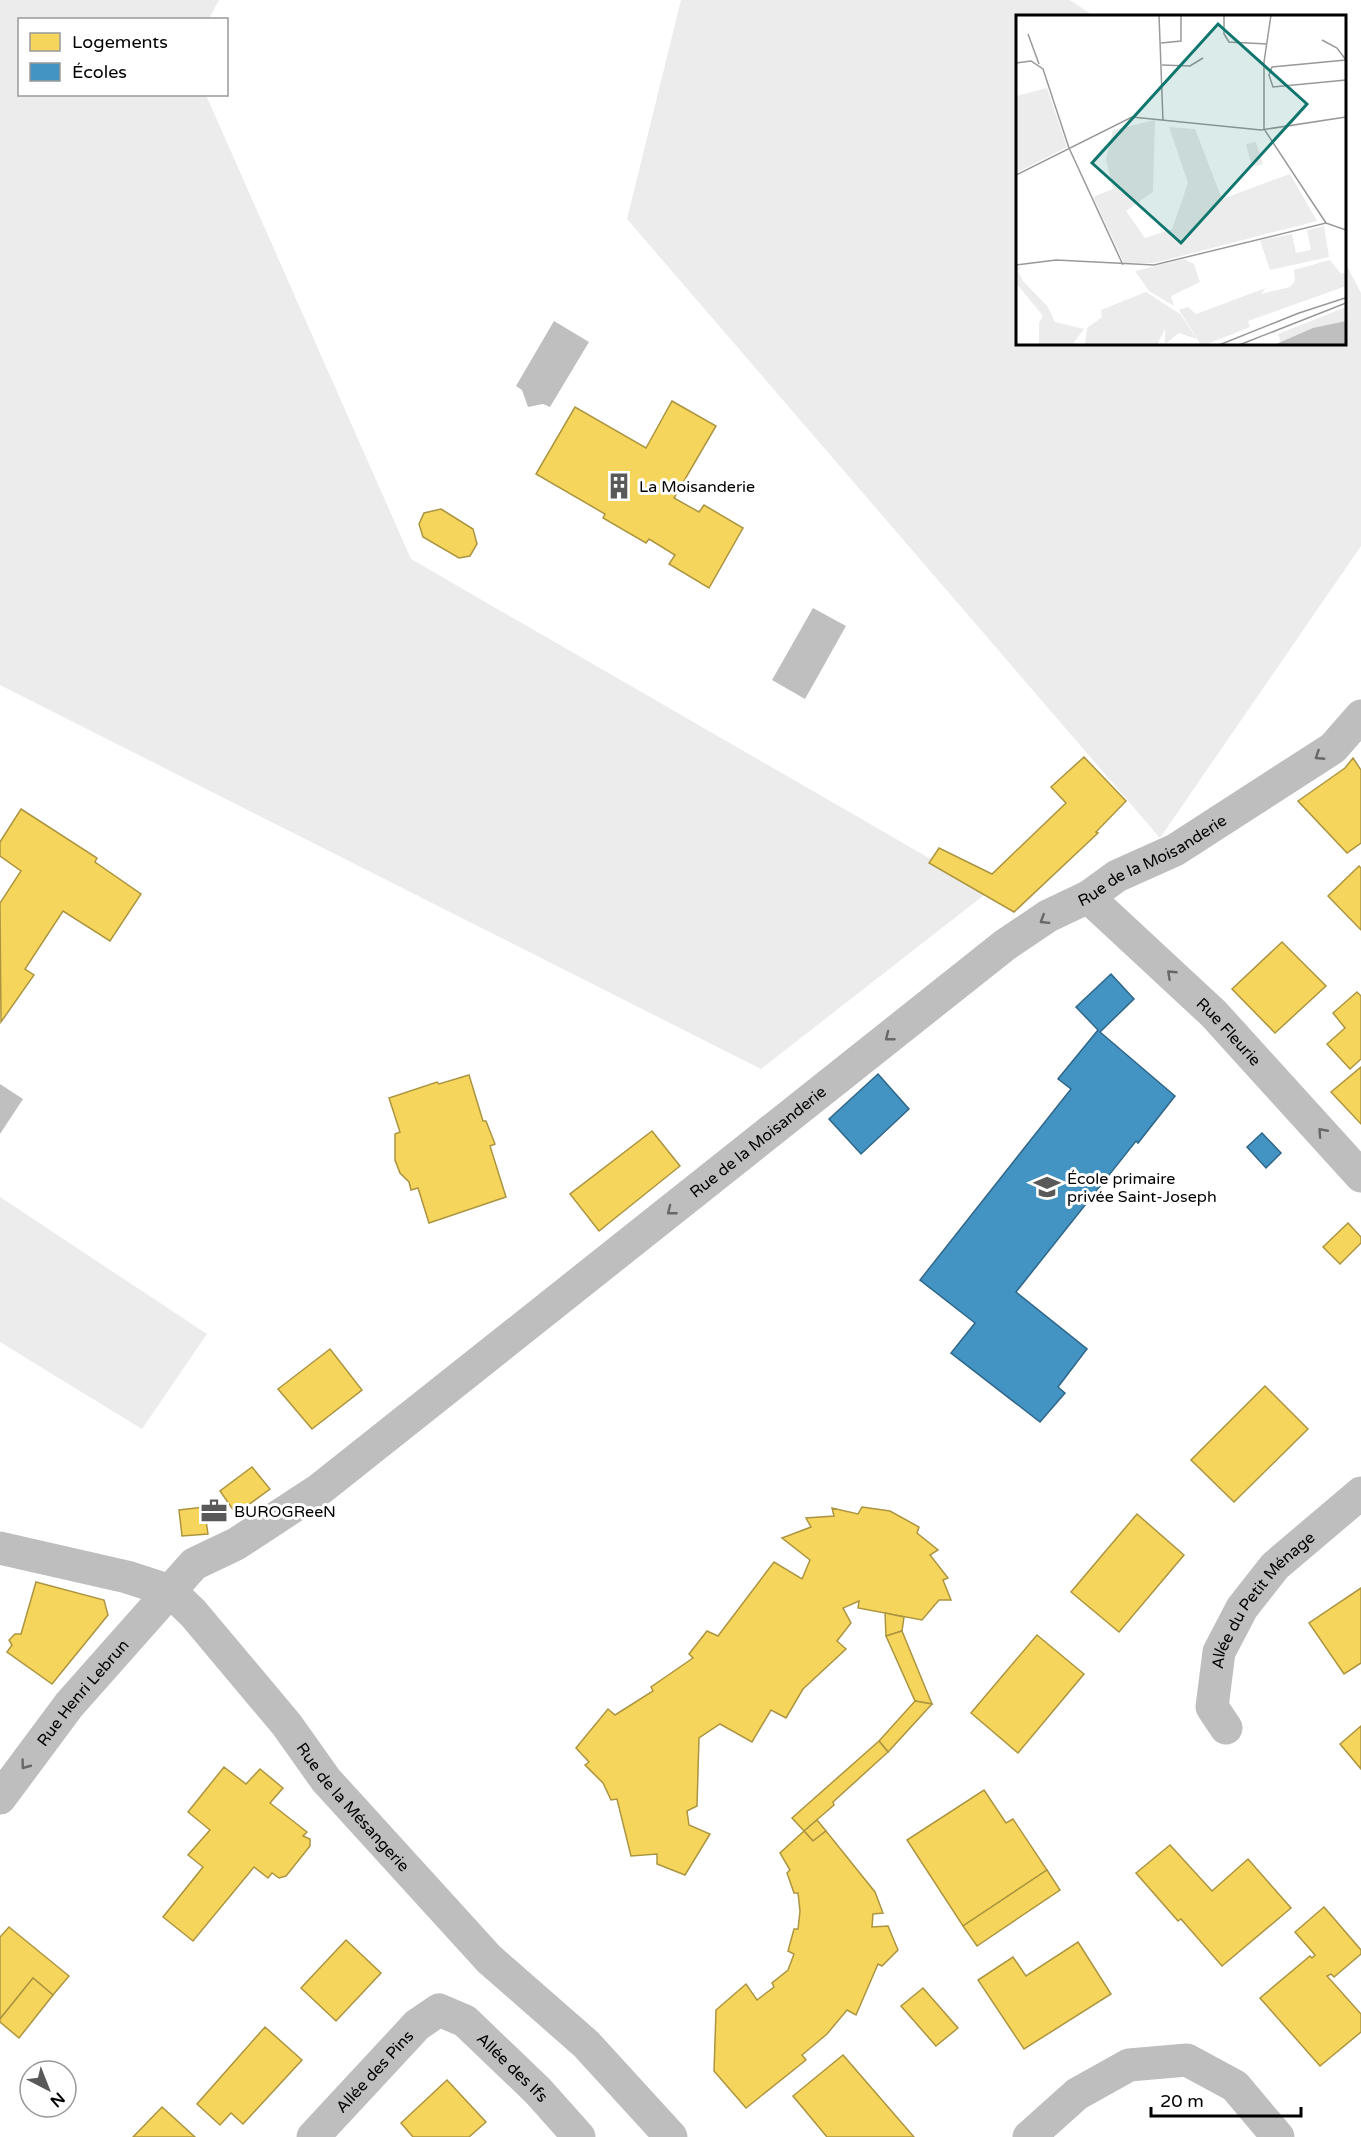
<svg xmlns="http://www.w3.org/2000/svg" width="1361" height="2137" viewBox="0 0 1361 2137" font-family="'Varela Round',sans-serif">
	<rect width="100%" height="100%" fill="#fff"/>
	<g fill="#ececec">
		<polygon points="0,0 219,0 209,19 20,20 20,94 206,95 411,559 988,892 761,1069 0,685"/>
		<polygon points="681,0 1070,0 1094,16 1018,16 1018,344 1344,344 1345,262 1361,293 1361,546 1160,838 627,219"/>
		<polygon points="0,1197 207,1334 142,1429 0,1342"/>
	</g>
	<g fill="#bfbfbf">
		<polygon points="554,321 589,342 550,407 543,404 528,407 522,390 516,386"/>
		<polygon points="813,608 846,626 805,699 772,680"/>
		<polygon points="0,1084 23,1099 0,1134"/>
	</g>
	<g fill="#f6d55c" stroke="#ac9540" stroke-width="1.5">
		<polygon points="672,401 716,426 674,498 699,512 704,505 743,528 709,588 669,564 675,555 649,539 646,543 603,518 605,514 536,474 575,407 646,448"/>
		<polygon points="441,509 473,529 477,544 470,556 459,558 423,537 419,524 424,513"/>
		<polygon points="1084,757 1126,801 1096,832 1098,833 1014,912 929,863 939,848 992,874 1066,803 1051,787"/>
		<polygon points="1353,758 1361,770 1361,843 1347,853 1298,801 1345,768"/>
		<polygon points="21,809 97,858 95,862 141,894 110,941 63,911 25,969 34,975 1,1022 0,903 21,871 0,856 0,842"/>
		<polygon points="1359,866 1361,868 1361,930 1328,896"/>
		<polygon points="1282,942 1326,986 1275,1033 1232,989"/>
		<polygon points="1357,992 1361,996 1361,1059 1350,1069 1327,1044 1345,1028 1333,1013"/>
		<polygon points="1361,1067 1361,1124 1331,1092"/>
		<polygon points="469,1075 483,1121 486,1121 495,1144 490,1146 506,1197 429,1223 418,1188 411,1190 409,1182 400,1173 395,1160 395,1134 400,1132 389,1098 437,1082 439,1084"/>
		<polygon points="652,1131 680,1166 599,1231 570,1194"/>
		<polygon points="1348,1223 1361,1237 1361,1243 1340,1264 1323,1247"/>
		<polygon points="330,1349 362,1390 312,1429 278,1389"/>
		<polygon points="1265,1386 1308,1429 1234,1502 1191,1460"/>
		<polygon points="252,1467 270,1489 236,1514 220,1491"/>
		<polygon points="204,1507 208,1534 182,1536 179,1510"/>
		<polygon points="862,1507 890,1511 919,1527 917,1533 938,1550 930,1555 948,1578 943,1580 951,1600 939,1600 922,1620 858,1608 859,1601 843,1608 851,1623 837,1641 846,1649 803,1689 786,1718 771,1710 752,1742 720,1724 699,1738 697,1806 687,1811 689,1825 710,1834 685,1875 657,1864 657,1854 631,1856 617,1799 611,1800 603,1783 585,1765 589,1762 576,1748 608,1709 615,1715 653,1691 651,1687 693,1658 689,1654 707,1631 718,1636 774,1562 802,1579 810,1560 782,1538 811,1527 806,1518 834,1516 832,1508 858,1514"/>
		<polygon points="1137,1514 1184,1555 1119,1632 1071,1592"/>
		<polygon points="36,1582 104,1600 108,1615 52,1684 7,1652 12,1645 9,1640 15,1634 21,1634"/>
		<polygon points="1361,1588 1361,1663 1344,1674 1309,1623"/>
		<polygon points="885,1613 904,1617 902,1631 886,1636"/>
		<polygon points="902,1631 932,1704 915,1701 886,1636"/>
		<polygon points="1037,1635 1084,1674 1018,1753 971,1713"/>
		<polygon points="915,1701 932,1704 888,1752 879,1741"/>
		<polygon points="1361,1726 1361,1769 1340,1744"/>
		<polygon points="879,1741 888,1752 833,1802 834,1805 804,1831 792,1818"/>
		<polygon points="224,1767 246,1784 260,1769 283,1788 270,1803 307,1832 303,1836 310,1839 310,1846 286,1876 279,1878 272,1873 268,1878 254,1867 193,1941 163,1917 203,1867 188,1855 210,1830 188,1812"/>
		<polygon points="984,1790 1006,1823 1013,1819 1047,1870 963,1926 907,1840"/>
		<polygon points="817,1820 826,1831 813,1841 804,1831"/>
		<polygon points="804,1831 813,1841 826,1831 875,1892 883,1913 873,1914 872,1927 888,1926 898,1950 882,1966 878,1964 856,2015 847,2010 827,2034 802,2055 806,2060 746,2108 714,2071 716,2010 746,1984 757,2000 774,1987 772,1983 788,1970 794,1954 788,1951 794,1929 798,1929 800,1911 798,1893 794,1893 787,1873 790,1870 780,1853"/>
		<polygon points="1170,1845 1212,1891 1248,1859 1291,1908 1222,1966 1181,1919 1178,1921 1136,1873"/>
		<polygon points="1047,1870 1060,1890 977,1946 963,1926"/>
		<polygon points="1324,1907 1361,1950 1361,1954 1334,1977 1331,1974 1327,1976 1361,2014 1361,2032 1320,2066 1260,1998 1310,1956 1312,1958 1315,1955 1295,1932"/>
		<polygon points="9,1927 69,1976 53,1995 33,1978 0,2019 0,1937"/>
		<polygon points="346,1940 381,1973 336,2021 301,1988"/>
		<polygon points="1078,1942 1111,1994 1024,2049 978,1980 1013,1957 1026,1976"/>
		<polygon points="33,1978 53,1995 19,2038 0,2022 0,2019"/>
		<polygon points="923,1988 958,2028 936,2046 901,2006"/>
		<polygon points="265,2027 302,2060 243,2124 231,2113 220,2125 197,2104"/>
		<polygon points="843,2055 914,2137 827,2137 793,2096"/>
		<polygon points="447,2080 486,2122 469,2137 413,2137 401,2123"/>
		<polygon points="162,2107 195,2137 133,2137"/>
	</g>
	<g fill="#4393c3" stroke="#2f6788" stroke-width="1.5">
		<polygon points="1111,974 1134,999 1100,1032 1175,1096 1138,1143 1136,1141 1016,1292 1087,1349 1058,1387 1065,1393 1040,1422 951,1353 975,1323 920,1280 1071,1089 1058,1079 1098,1030 1076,1007"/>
		<polygon points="878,1074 909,1109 861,1154 829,1119"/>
		<polygon points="1262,1133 1281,1153 1266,1168 1247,1147"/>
	</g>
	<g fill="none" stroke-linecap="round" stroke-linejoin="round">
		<g stroke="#bebebe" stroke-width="33">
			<path id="s1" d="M1088,897L1213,1013L1361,1176"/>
			<path id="s2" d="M0,1548L127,1577L170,1591L193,1613L287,1725L326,1780L489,1959L586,2044L671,2137"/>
			<path id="s3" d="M1226,1728L1212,1707L1219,1652L1242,1608L1275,1566L1361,1493"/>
			<path id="s4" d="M0,1798L69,1705L194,1564L236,1544L320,1489L1005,945L1048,916L1088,897L1117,876L1175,850L1333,748L1361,716"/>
			<path id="s5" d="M313,2137L417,2025L439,2010L465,2021L538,2091L579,2137"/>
			<polyline points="1029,2137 1077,2094 1129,2065 1187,2060 1235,2086 1278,2137"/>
		</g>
	</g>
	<defs><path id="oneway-chevron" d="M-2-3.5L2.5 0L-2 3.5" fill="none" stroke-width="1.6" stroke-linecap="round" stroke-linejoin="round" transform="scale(1.5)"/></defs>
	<g stroke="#686868">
		<use href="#oneway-chevron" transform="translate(1319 756) rotate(147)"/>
		<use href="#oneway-chevron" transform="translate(1044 920) rotate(148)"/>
		<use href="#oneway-chevron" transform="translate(1171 974) rotate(-137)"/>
		<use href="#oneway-chevron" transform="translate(889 1037) rotate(142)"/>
		<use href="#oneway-chevron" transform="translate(1322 1132) rotate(-132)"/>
		<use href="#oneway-chevron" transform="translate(671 1211) rotate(142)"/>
		<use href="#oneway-chevron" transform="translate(25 1765) rotate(127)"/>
	</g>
	<defs>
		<g id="building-bare" transform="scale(2.07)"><path d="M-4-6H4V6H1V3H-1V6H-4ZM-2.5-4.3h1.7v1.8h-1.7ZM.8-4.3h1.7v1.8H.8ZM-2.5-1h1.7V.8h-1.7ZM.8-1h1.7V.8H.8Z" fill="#595959" stroke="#fff" stroke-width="2.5" paint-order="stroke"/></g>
		<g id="school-bare" transform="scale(2.07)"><path d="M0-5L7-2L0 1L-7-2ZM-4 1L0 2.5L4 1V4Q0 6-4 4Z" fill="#595959" stroke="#fff" stroke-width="2.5" paint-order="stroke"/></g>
		<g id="office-bare" transform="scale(2.07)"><path d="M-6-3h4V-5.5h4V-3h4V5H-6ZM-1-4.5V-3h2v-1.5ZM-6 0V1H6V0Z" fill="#595959" stroke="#fff" stroke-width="2.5" paint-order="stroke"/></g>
	</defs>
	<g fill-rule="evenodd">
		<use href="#building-bare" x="619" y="486"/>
		<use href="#school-bare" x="1047" y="1187"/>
		<use href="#office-bare" x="214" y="1511"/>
	</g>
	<g text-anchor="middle" stroke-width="6" stroke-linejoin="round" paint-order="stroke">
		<g font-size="16" fill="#000" stroke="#fff" text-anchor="start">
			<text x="639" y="492">La Moisanderie</text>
			<text x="1067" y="1184">École primaire<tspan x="1067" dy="18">privée Saint-Joseph</tspan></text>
			<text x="234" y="1517">BUROGReeN</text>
		</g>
		<g font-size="16" fill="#000" stroke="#fff">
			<text dy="6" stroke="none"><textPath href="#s4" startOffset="1496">Rue de la Moisanderie</textPath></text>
			<text dy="6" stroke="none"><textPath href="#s1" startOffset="195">Rue Fleurie</textPath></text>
			<text dy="6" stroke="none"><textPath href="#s4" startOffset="1010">Rue de la Moisanderie</textPath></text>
			<text dy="6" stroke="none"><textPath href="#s3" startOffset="148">Allée du Petit Ménage</textPath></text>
			<text dy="6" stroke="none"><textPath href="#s4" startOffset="134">Rue Henri Lebrun</textPath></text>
			<text dy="6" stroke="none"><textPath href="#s2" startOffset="459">Rue de la Mésangerie</textPath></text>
			<text dy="6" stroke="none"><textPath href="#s5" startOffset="274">Allée des Ifs</textPath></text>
			<text dy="6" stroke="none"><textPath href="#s5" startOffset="90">Allée des Pins</textPath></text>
		</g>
	</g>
	<g transform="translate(1016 15)">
		<rect width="330" height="330" fill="#fff"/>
		<path d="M31,73L51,132L0,158V81ZM139,105L137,177L110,196L129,223L156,214L172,168L153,112L179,114L206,184L274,159L301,206L138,248H108L77,182L97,174L90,144L97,115ZM240,127L247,149L236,152L230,129ZM308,211L313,242L254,255L244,225L276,219L280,238L295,235L291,215ZM168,244L178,249L184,267L155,281L158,291L133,276L119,256ZM314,245L325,259L330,257V271L232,306L234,312L189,330H185L163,295L172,292L180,299L250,273L245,279L274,272L279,266L278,255ZM5,252L2,256L7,266L32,292L39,307L68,314L56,330H23V308L27,301L0,268V253ZM130,277L164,299L181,324L163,318L149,329V314L141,330H69L71,313L86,302L85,295ZM330,292V330L265,328L262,319Z" fill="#ececec"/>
		<path d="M330,306V330H258L297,313Z" fill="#bfbfbf"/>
		<path fill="none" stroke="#999" stroke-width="1.5" d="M143,0L147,106M208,0V19L213,27L251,29M255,0L248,47V114L310,208M12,19L23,49M306,25L321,33L330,45M145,28L165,26V0M330,45L256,52L253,60L257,72L330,65M0,48L15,46L27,54L53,133L107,250M146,50L174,51L187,43M0,160L116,102L245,115L330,102M0,250L40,245L138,250L310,208L330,215M280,299L329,283M203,330L283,298M223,330L330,288"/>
		<path fill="#0f766e" fill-opacity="0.15" stroke="#0f766e" stroke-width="3" d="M202,9L291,89L165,228L76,148Z"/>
		<rect width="330" height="330" fill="none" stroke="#000" stroke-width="3"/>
	</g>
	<rect x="18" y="18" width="210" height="78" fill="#ffffff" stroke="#999999" stroke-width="1.5"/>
	<rect x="30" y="33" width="30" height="18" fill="#f6d55c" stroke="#999999" stroke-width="1.5"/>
	<text x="72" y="48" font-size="18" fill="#000000">Logements</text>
	<rect x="30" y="63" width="30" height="18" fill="#4393c3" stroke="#999999" stroke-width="1.5"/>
	<text x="72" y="78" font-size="18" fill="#000000">Écoles</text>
	<g transform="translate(48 2089) rotate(138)"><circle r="28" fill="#ffffff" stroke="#999999" stroke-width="1.5"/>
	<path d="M0-4.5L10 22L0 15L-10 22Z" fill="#595959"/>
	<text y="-9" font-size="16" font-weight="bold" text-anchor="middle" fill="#000000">N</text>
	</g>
	<path d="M1151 2107v9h150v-9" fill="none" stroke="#000000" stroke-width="3"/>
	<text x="1160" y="2107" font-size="18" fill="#000000" stroke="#ffffff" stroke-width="4.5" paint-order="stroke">20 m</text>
</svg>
